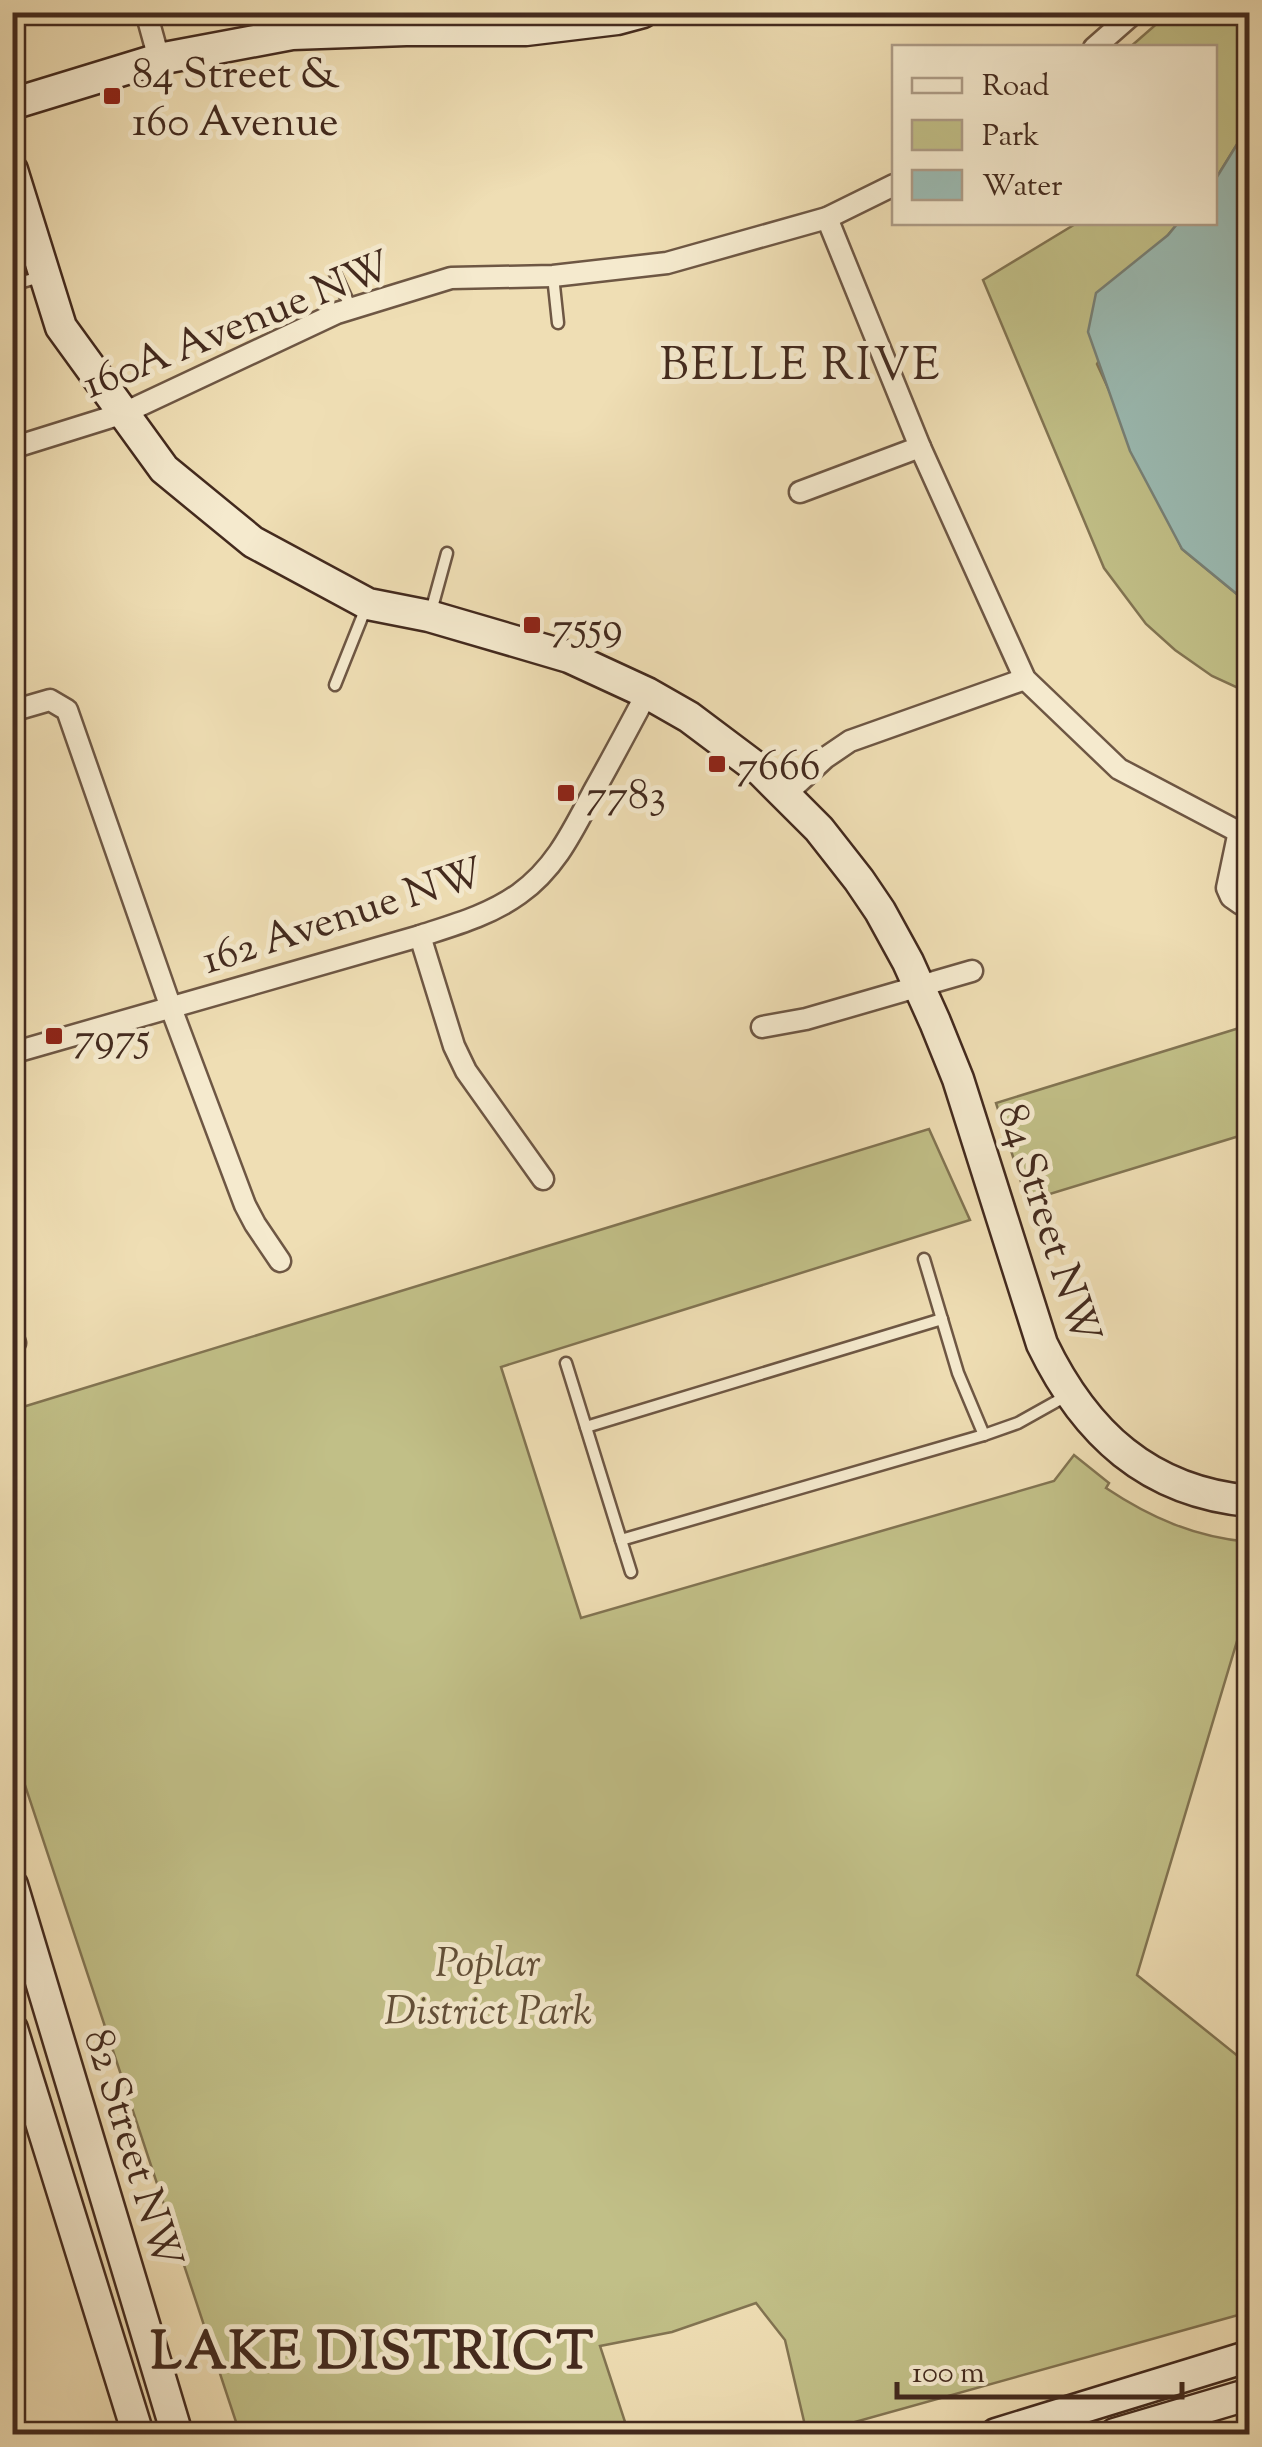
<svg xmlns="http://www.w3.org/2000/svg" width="1262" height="2447" viewBox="0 0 1262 2447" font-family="'Sorts Mill Goudy',serif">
	<rect width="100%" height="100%" fill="#efdeb4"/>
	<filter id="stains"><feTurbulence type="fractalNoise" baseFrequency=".002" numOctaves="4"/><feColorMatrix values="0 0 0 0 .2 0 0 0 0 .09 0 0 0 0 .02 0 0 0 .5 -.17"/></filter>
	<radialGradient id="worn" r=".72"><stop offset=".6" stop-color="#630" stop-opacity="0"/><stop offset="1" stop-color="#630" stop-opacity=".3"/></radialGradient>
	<g fill="#c1bf87" stroke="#827452" stroke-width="2.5">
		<polygon points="1169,13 1249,13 1249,125 1215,180 1214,48 1129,48"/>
		<polygon points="1077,223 1178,223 1168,235 1097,364 1182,549 1249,604 1249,693 1212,676 1175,650 1146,624 1104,568 983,280"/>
		<polygon points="1249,1025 1249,1133 1027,1201 996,1103"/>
		<path d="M929,1129L970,1220L501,1367L581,1618L1054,1481L1074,1455L1109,1483L1106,1488C1151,1518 1195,1537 1249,1542V1601L1137,1975L1249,2065V2312L812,2434H807L785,2340L756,2303L672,2332L600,2346L629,2434H240L13,1749V1410Z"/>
	</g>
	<polygon fill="#9bbbb3" stroke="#788177" stroke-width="2.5" points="1249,125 1249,604 1182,549 1130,451 1088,332 1096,293 1168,235 1178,223 1214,222 1215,180"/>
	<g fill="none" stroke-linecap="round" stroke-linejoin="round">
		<g stroke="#6e5744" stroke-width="15">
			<g id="lane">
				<polyline points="334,271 351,308"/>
				<polyline points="553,276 558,323"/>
				<polyline points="12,285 40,277"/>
				<polyline points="430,615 447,553"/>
				<polyline points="335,685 367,605"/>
				<polyline points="924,1259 958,1373 984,1435"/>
				<polyline points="566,1363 621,1540"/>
				<polyline points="586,1427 942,1319"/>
				<polyline points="631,1572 621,1540 984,1435 1018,1423 1068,1395"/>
			</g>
		</g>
		<g stroke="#6e5744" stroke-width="25">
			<g id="street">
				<polyline points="146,12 159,59"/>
				<polyline points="1094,48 1135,12"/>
				<polyline points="827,218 920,447 1025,679 1119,769 1233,829 1250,833"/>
				<polyline points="12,448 124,413 337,313 451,278 553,276 667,263 827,218 894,185"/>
				<polyline points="800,492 920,447"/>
				<polyline points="12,711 50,700 67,710 171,1008 245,1205 255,1224 280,1261"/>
				<polyline points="785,795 825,758 850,741 1025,679"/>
				<polyline points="1239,831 1227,888 1231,897 1241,904 1250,903"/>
				<polyline points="420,936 454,1046 466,1071 543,1179"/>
				<polyline points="762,1027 806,1019 972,971"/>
				<path d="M12,1053L420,936C454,925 490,915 519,894C557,867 574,828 595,789C613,757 630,725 647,693"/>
				<polyline points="12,1334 15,1343"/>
			</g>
		</g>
		<g stroke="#432a1e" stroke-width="35">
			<g id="secondary">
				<polyline points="12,104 159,59 292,34 406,30 526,30 617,19 643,12"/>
				<path d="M12,170L61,327L164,469L253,542L368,604L429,616L569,657L647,693L689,717L761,771L819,829L859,880L880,911L908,962L935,1022L958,1079L1042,1344C1085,1433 1148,1492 1250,1501"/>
				<polyline points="12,1885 177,2434"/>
				<polyline points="12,2029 138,2434"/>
				<polyline points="996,2434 1250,2356"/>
				<polyline points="1115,2434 1250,2394"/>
			</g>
		</g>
		<use href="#lane" stroke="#f5eace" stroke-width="10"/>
		<use href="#street" stroke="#f5eace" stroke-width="20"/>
		<use href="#secondary" stroke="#f5eace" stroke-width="30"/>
	</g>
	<g fill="#8f2418" stroke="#f5eace" stroke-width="4">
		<rect x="102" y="86" width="20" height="20" rx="5"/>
		<rect x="522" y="615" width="20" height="20" rx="5"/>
		<rect x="707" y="754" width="20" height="20" rx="5"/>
		<rect x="556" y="783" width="20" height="20" rx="5"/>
		<rect x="44" y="1026" width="20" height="20" rx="5"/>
	</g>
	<g text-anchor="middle" stroke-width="10" stroke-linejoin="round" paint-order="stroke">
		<g font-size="42" fill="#432a1e" stroke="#f5eace" text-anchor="start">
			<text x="132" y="87">84 Street &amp;<tspan x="132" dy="48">160 Avenue</tspan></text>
			<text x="552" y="640">7559</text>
			<text x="737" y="779">7666</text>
			<text x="586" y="808">7783</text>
			<text x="74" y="1051">7975</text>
		</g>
		<g font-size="42" fill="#432a1e" stroke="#f5eace">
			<text transform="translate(236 323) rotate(-22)" y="15">160A Avenue NW</text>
			<text transform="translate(342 914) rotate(-18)" y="15">162 Avenue NW</text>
			<text transform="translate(1051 1223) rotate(72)" y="15">84 Street NW</text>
			<text transform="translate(135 2148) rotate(73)" y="15">82 Street NW</text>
		</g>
		<g font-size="42" font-style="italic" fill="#624f38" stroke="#f5eace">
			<text x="488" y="1976">Poplar<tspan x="488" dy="48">District Park</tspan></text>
		</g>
		<g font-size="45" letter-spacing="2.5" fill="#432a1e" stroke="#f5eace">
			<text x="801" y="379">BELLE RIVE</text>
		</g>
		<g font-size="52" font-weight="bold" letter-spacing="2.5" fill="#432a1e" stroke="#f5eace">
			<text x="373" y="2368">LAKE DISTRICT</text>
		</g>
	</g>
	<rect width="1262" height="2447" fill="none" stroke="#efdeb4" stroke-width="50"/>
	<rect x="15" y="15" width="1232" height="2417" fill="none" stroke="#432a1e" stroke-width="5"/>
	<rect x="25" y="25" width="1212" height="2397" fill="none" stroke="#432a1e" stroke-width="2.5"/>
	<rect x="892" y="45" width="325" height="180" fill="#f5eace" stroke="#ae9d88" stroke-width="2.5"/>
	<rect x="912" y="78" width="50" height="15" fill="#f5eace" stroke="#ae9d88" stroke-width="2.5"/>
	<text x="982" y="95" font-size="30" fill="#432a1e">Road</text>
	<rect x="912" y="120" width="50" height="30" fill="#c1bf87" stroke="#ae9d88" stroke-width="2.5"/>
	<text x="982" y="145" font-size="30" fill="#432a1e">Park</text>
	<rect x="912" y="170" width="50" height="30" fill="#9bbbb3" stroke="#ae9d88" stroke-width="2.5"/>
	<text x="982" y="195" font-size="30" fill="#432a1e">Water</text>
	<path d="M897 2382v15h285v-15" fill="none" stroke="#432a1e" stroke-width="5"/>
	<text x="912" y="2382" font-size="30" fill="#432a1e" stroke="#f5eace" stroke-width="8" paint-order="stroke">100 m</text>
	<rect width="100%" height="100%" filter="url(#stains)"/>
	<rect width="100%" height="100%" fill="url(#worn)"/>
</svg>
